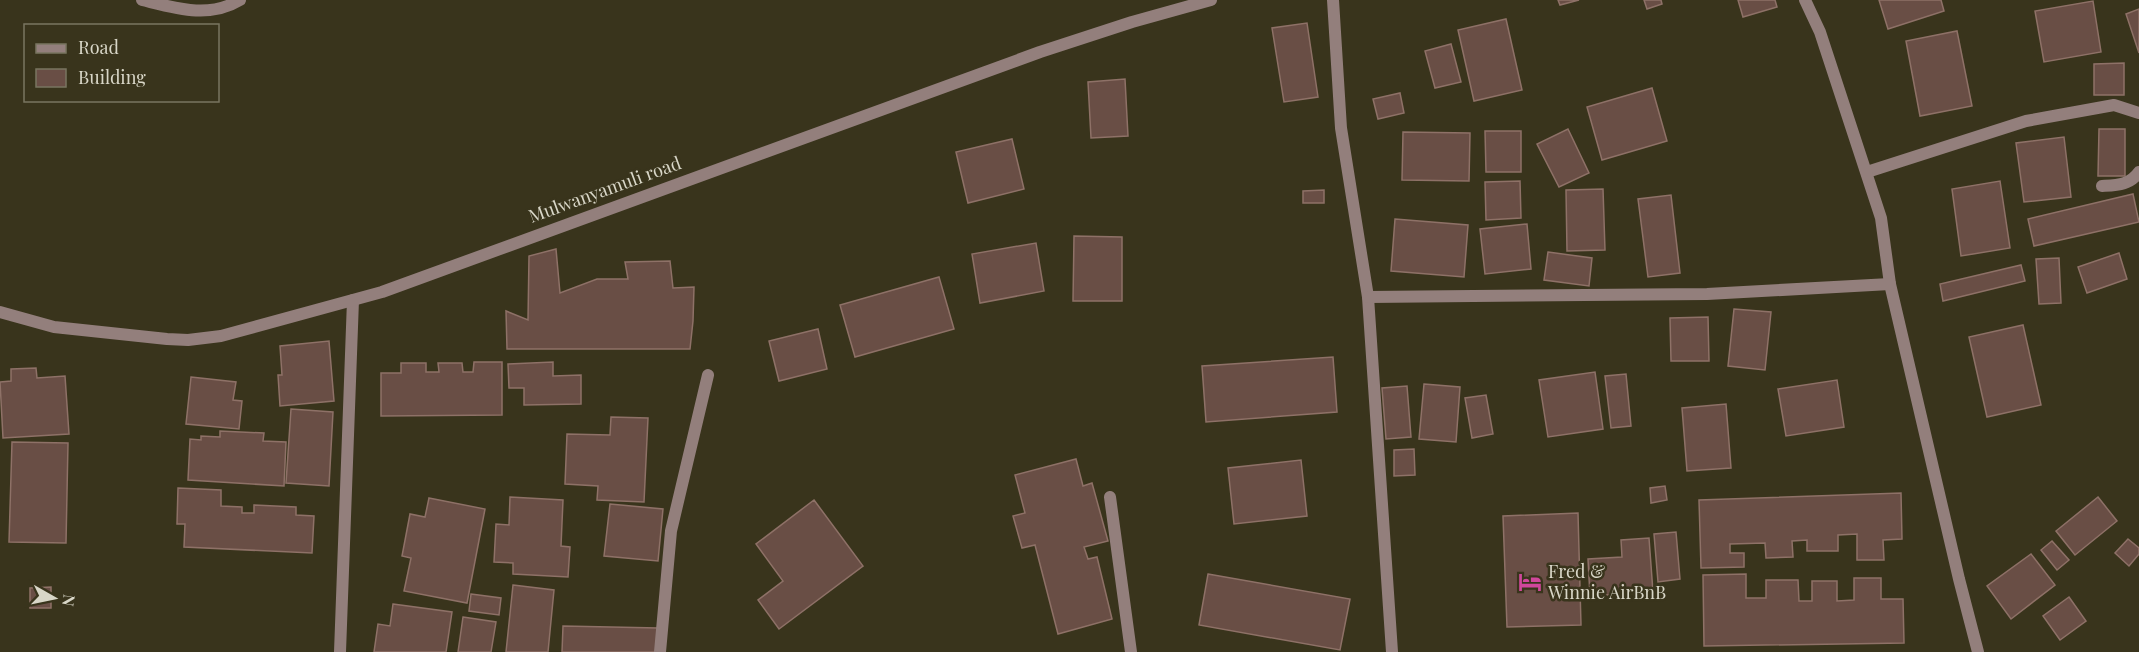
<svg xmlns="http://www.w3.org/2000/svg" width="2139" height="652" viewBox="0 0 2139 652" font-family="'Playfair Display',serif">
	<rect width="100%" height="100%" fill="#39341c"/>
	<g fill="#694e45" stroke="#8e7167" stroke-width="1.5">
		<polygon points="1558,0 1579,0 1560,5"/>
		<polygon points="1644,0 1661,0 1662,4 1647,9"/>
		<polygon points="1738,0 1775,0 1777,7 1743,17"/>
		<polygon points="1879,0 1941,0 1944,11 1888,29"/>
		<polygon points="2093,1 2101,52 2044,62 2035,11"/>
		<polygon points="2139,9 2139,53 2126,14"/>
		<polygon points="1506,19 1522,90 1474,101 1458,30"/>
		<polygon points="1307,23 1318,97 1284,102 1272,28"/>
		<polygon points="1957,31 1972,106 1920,116 1906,41"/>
		<polygon points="1451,44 1461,82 1435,88 1425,51"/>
		<polygon points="2124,63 2124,95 2094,95 2094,64"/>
		<polygon points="1125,79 1128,136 1091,138 1088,82"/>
		<polygon points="1652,88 1667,141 1602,160 1587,107"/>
		<polygon points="1400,93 1404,113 1378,119 1373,99"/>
		<polygon points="1568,129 1589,173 1559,187 1537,144"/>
		<polygon points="2099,129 2125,129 2125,176 2098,176"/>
		<polygon points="1485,131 1521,131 1521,172 1486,172"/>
		<polygon points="1403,132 1470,133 1469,181 1402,180"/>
		<polygon points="2064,137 2071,197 2024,202 2016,143"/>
		<polygon points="1012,139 1024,189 968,203 956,152"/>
		<polygon points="1520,181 1521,218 1486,220 1485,182"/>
		<polygon points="2000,181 2010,248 1961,256 1952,189"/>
		<polygon points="1603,189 1605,250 1567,251 1566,190"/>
		<polygon points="1324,190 1324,203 1303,203 1303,191"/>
		<polygon points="2133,194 2139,222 2034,246 2028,219"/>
		<polygon points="1671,195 1680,273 1648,277 1638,199"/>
		<polygon points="1395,219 1468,225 1464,277 1391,271"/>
		<polygon points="1527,224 1531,269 1485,274 1480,229"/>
		<polygon points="1074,236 1122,237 1122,301 1073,301"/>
		<polygon points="1036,243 1044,291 980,303 972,254"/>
		<polygon points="556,249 560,293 597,279 628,279 625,262 670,261 673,288 694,287 693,321 690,349 507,349 506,311 528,320 529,256"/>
		<polygon points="1548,252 1592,258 1589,286 1544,280"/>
		<polygon points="2119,253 2127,279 2087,293 2078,267"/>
		<polygon points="2059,258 2061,303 2039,304 2036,259"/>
		<polygon points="2021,265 2025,281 1943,301 1940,284"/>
		<polygon points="939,277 954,329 855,357 840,305"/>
		<polygon points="1734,309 1771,312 1765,370 1728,366"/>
		<polygon points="1708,317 1709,361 1671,361 1670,318"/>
		<polygon points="2023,325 2041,405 1987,417 1969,337"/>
		<polygon points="818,329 827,369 779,381 769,341"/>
		<polygon points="329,341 334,401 280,406 278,375 282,375 280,346"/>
		<polygon points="1333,357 1337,412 1206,422 1202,366"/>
		<polygon points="474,362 502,362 502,415 381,416 381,373 401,373 401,363 426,363 426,372 439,372 438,363 462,363 463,372 473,372"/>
		<polygon points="553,362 553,376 581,375 581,404 524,405 524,388 509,388 508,364"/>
		<polygon points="36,368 37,378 65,376 69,434 3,438 0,382 11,381 11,369"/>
		<polygon points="1595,372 1603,429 1548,437 1539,380"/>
		<polygon points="1626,374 1631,426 1611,428 1605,376"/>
		<polygon points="191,377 236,382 233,400 242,401 239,429 186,424"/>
		<polygon points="1837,380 1844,427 1786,436 1778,389"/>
		<polygon points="1424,384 1460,387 1456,442 1419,439"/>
		<polygon points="1407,386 1411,437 1386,439 1382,388"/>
		<polygon points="1486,395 1493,434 1472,438 1465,398"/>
		<polygon points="1726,404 1731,468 1687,471 1682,408"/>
		<polygon points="291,409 333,412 329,486 286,483"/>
		<polygon points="611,417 648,418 644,502 597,500 598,486 565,484 567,434 610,435"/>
		<polygon points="220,431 264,433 263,441 286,442 284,486 188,480 190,439 201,440 201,436 220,437"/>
		<polygon points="12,442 68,443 66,543 9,542"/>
		<polygon points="1414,449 1415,475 1394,476 1394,450"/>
		<polygon points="1076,459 1083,486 1092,483 1108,541 1084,547 1088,559 1097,557 1112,619 1058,634 1035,545 1022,548 1013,516 1025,513 1015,475"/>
		<polygon points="1301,460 1307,516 1234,524 1228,468"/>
		<polygon points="1665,486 1667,500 1651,503 1650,488"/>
		<polygon points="178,488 221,490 221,506 242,507 242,513 254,513 254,505 296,507 296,515 314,516 312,553 184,547 185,524 177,524"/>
		<polygon points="1901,493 1902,539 1883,540 1884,560 1857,560 1857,534 1838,535 1838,551 1807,551 1807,540 1792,541 1793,557 1766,558 1765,543 1730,544 1730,553 1744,553 1744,567 1701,568 1699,500"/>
		<polygon points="510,497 563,500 561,546 570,547 568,577 513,574 513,563 494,562 496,524 509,525"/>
		<polygon points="2098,497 2117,521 2075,555 2056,531"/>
		<polygon points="429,498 485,509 467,603 404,591 411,558 402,556 410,514 425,517"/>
		<polygon points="814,500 863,566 779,629 758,600 783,581 756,544"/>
		<polygon points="610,504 663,509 658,561 604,556"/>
		<polygon points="1578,513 1581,625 1507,627 1503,516"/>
		<polygon points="1676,532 1680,579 1658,582 1654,534"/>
		<polygon points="1649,538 1653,592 1590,596 1588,559 1622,557 1621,540"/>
		<polygon points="2128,539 2139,548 2139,554 2129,566 2115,553"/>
		<polygon points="2052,541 2069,560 2057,570 2041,550"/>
		<polygon points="2031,554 2055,585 2011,619 1987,586"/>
		<polygon points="1208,574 1350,599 1340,650 1199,625"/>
		<polygon points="1746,574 1746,598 1766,598 1766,580 1798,580 1799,601 1812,601 1812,581 1837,581 1837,601 1854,600 1854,578 1881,578 1881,599 1903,599 1904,643 1704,646 1703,575"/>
		<polygon points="513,585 554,590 548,652 506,652"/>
		<polygon points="51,587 51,608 30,608 30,588"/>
		<polygon points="471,594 501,598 499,615 469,611"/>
		<polygon points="2069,597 2086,621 2060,640 2043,616"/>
		<polygon points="393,604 452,612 446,652 374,652 378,624 390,626"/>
		<polygon points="463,617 496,622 491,652 458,652"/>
		<polygon points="563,626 658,628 657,652 562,652"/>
	</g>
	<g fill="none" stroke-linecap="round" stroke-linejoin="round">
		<g stroke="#937f7c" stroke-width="12">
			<polyline points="1867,172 2026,121 2114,105 2139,113"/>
			<path d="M2102,186C2117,185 2130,185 2139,172"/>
			<polyline points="1110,497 1131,652"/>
			<polyline points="340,652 353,300"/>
		</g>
		<g stroke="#937f7c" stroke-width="12">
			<path d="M142,0C175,8 209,19 240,0"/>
			<polyline points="1333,0 1341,128 1368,297 1392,652"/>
			<polyline points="1805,0 1820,32 1881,218 1890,284 1959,579 1978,652"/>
			<polyline points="1368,297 1707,294 1890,284"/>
			<polyline points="0,312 54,327 167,339 188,340 221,336 382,292 1040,52 1132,22 1211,0"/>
			<polyline points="660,652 671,531 708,375"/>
		</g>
	</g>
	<defs>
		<g id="hotel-bare" transform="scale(1.8)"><path d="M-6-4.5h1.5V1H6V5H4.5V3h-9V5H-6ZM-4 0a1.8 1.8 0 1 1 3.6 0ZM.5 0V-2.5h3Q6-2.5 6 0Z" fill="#d1479c" stroke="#39341c" stroke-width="2.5" paint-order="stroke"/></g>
	</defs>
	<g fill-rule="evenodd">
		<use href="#hotel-bare" x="1530" y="582"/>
	</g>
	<g text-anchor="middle" stroke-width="5" stroke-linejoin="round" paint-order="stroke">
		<g font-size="18" fill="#d8d6c7" stroke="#39341c">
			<text transform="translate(605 190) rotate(-20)" y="6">Mulwanyamuli road</text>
		</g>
		<g font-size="18" fill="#d8d6c7" stroke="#39341c" text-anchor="start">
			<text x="1548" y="578">Fred &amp;<tspan x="1548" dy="21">Winnie AirBnB</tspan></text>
		</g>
	</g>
	<rect x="24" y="24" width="195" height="78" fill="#39341c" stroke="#797560" stroke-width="1.5"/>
	<rect x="36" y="44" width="30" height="9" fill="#937f7c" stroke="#797560" stroke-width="1.5"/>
	<text x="78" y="54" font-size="18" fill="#d8d6c7">Road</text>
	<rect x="36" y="69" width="30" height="18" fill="#694e45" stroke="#797560" stroke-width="1.5"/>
	<text x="78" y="84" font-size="18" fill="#d8d6c7">Building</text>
	<g transform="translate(54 598) rotate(99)" stroke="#39341c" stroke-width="4.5" paint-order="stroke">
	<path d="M0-4.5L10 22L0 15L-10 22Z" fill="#d8d6c7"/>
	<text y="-9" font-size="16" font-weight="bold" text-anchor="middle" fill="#d8d6c7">N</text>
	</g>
</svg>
